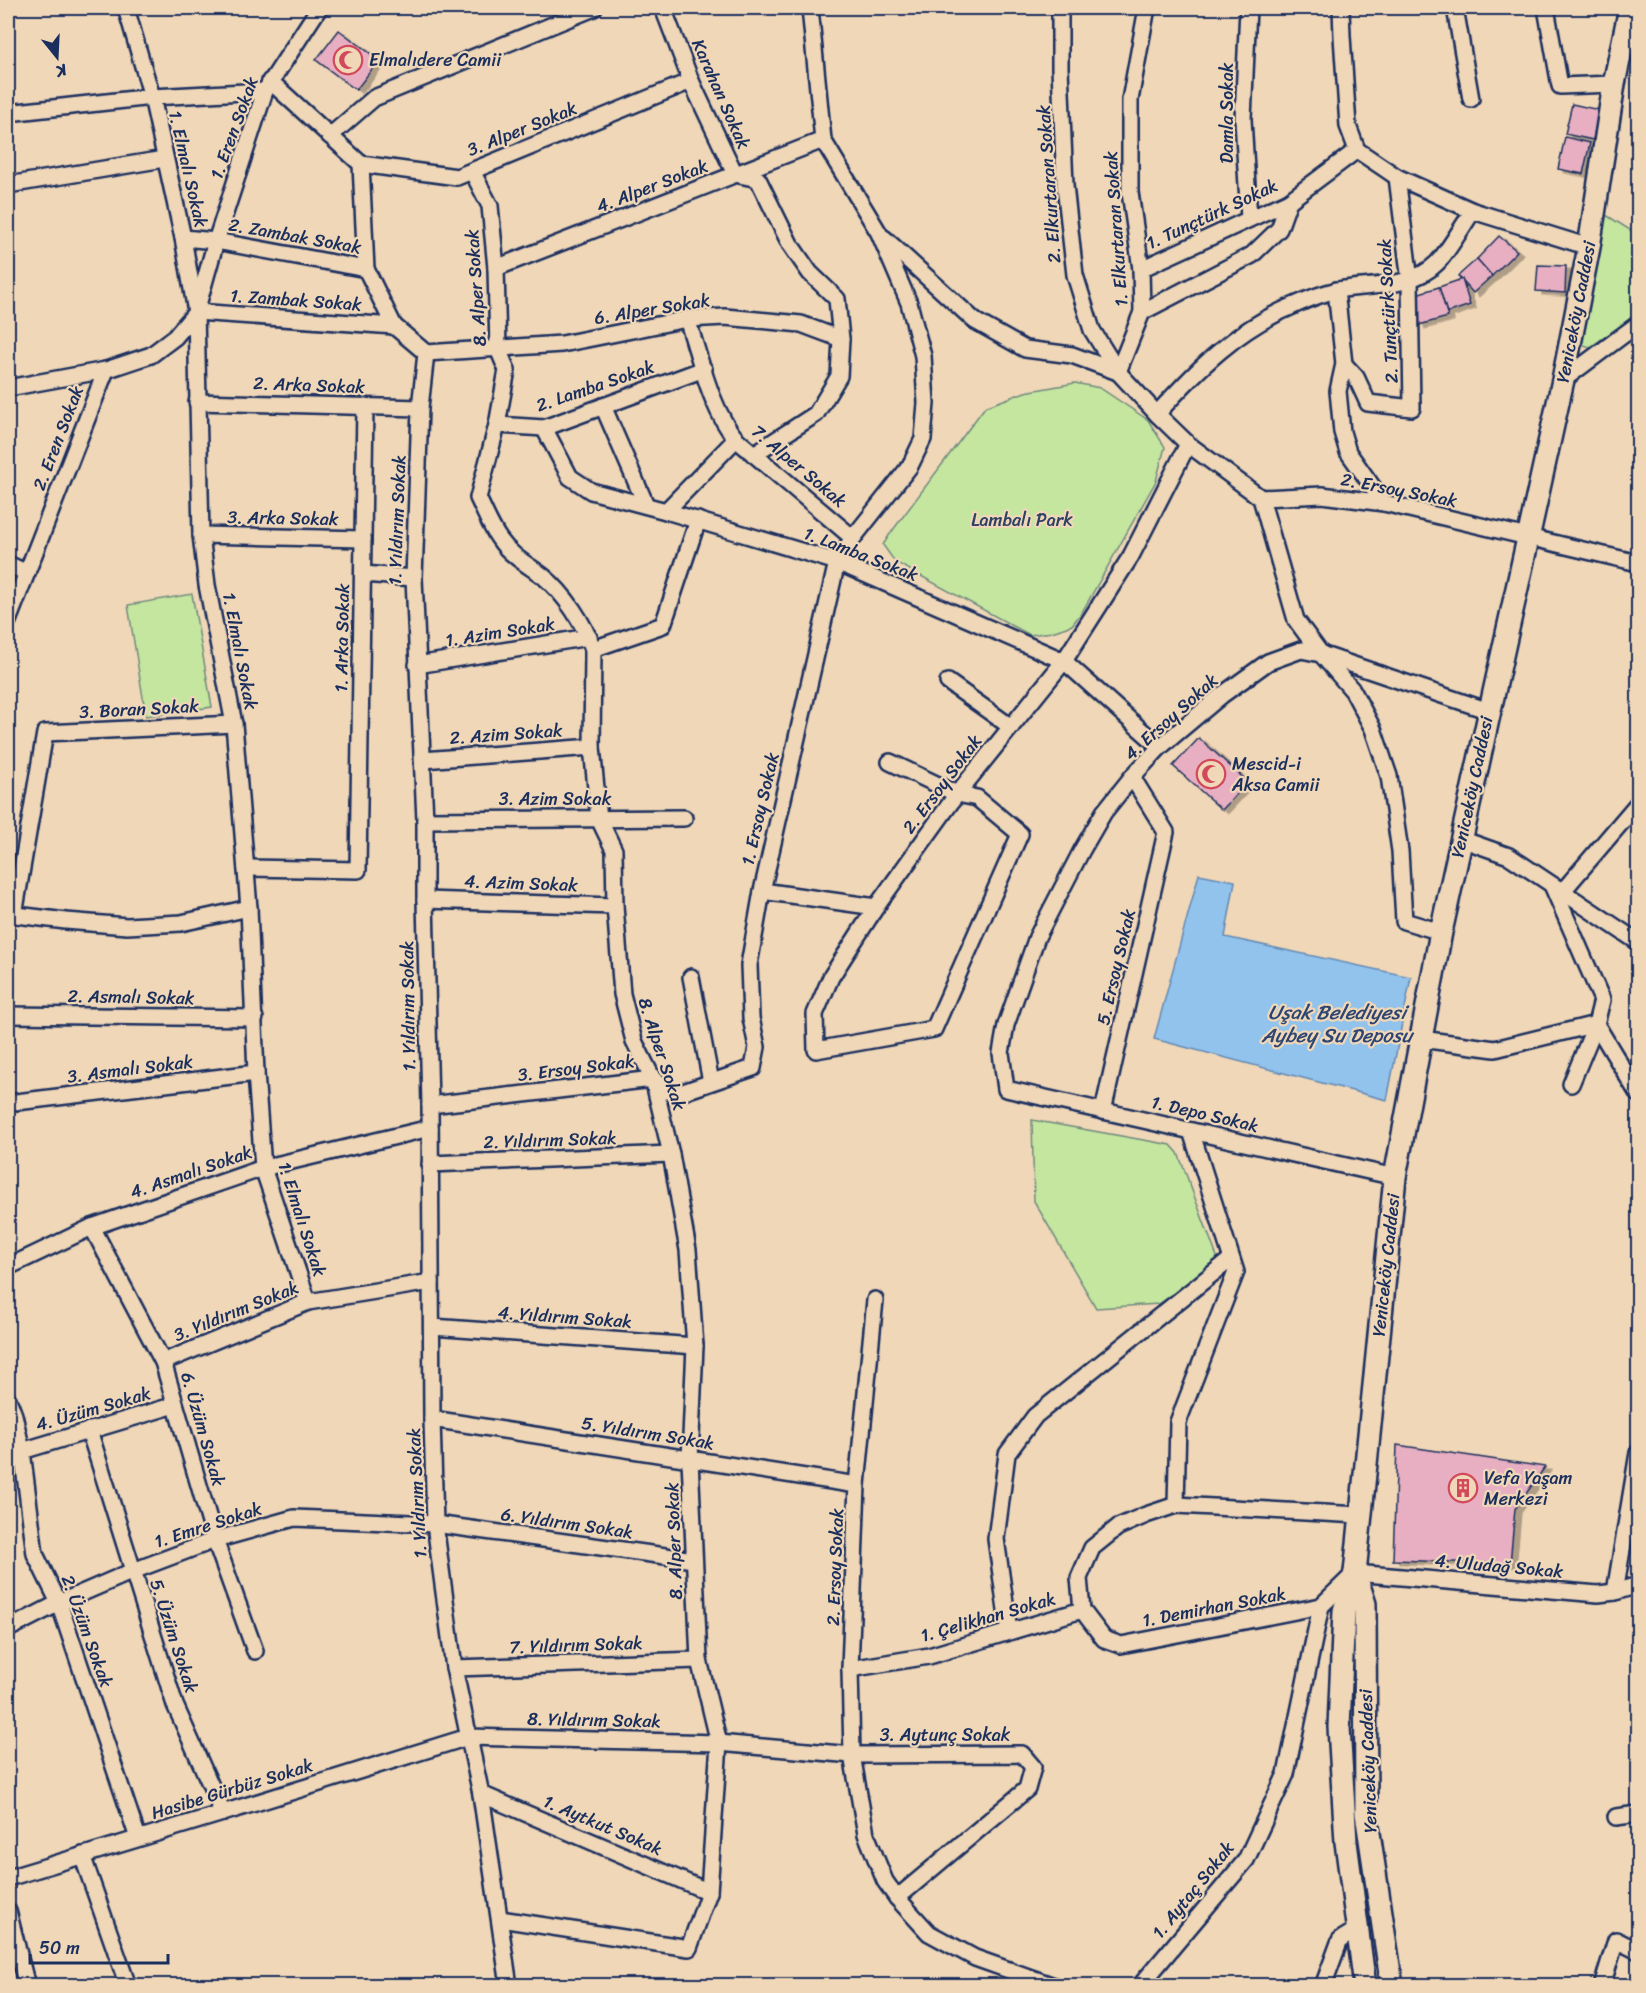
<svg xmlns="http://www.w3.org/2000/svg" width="1646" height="1993" viewBox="0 0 1646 1993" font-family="Sriracha,sans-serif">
	<defs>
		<filter id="shadow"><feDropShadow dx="6" dy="3.5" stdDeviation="0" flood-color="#0004"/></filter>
	</defs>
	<rect width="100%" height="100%" fill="#efd7b7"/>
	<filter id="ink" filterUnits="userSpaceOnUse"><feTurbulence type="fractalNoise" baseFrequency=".0167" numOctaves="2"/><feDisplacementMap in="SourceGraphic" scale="12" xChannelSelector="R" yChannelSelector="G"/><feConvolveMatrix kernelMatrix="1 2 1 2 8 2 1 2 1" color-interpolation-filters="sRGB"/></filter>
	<g filter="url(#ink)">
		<g fill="#c4e69f" stroke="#708a7e" stroke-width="1.5">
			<polygon points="1606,215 1638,235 1638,314 1590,347 1578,343"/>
			<polygon points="1075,383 1100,388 1148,420 1165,447 1156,481 1082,612 1072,625 1052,632 1030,635 895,562 883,545 890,534 985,407 1025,392"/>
			<polygon points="192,594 212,707 146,716 128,605"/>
			<polygon points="1032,1120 1171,1145 1178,1153 1220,1265 1159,1304 1096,1308 1034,1201"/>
		</g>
		<polygon fill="#91c3ed" stroke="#6288b4" stroke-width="1.5" points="1199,874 1235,881 1225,937 1411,977 1387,1100 1154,1039"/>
		<g fill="#e7afc1" stroke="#1b2f5e" stroke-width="1.5" filter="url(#shadow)">
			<polygon points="339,30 379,60 356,90 316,60"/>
			<polygon points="1572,104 1599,110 1593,140 1565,134"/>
			<polygon points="1565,137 1590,143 1583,174 1558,169"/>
			<polygon points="1499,236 1517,251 1492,276 1477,259"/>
			<polygon points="1477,259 1492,276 1473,293 1458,276"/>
			<polygon points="1538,265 1566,266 1565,293 1536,291"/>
			<polygon points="1462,279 1470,305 1447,313 1439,287"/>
			<polygon points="1439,287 1448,317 1419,325 1410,296"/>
			<polygon points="1199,738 1248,782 1222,810 1173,766"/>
			<polygon points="1397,1445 1545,1467 1515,1509 1510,1564 1393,1560"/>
		</g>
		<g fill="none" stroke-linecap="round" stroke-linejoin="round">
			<g stroke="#1b2f5e" stroke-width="20">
				<g id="street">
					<polyline points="126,8 152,97 183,238 196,312 201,535 207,585 234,724 249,908 256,1073 263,1168 308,1302"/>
					<polyline points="1060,8 1060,68 1065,185 1075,275 1092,330 1118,372 1157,414 1188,444 1261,498"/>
					<polyline points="1248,8 1243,119 1249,219"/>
					<polyline points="1341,8 1342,36 1348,126 1357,150 1397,177 1473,211"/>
					<polyline points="1455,8 1471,99"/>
					<polyline points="1546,8 1560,86 1614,84"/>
					<polyline points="270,81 361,164 366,269 394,326 426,353 420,408 414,578 425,820 425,900 430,1105 432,1419 435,1524 454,1668 481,1794 509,1986"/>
					<polyline points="8,113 152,97 265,91"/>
					<polyline points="330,136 374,98 594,8"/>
					<polyline points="361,164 457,177 691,81"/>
					<path d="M472,171L490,206L496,268L498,349L507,370L497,425L478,498C485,512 491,528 500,540C511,556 528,565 543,576C565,594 584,623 593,649L592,747L599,819L614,850L615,906L622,994L634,1041L653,1079L671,1154L688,1250L695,1346L690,1459L699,1660L719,1743L709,1892L689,1948L500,1919"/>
					<polyline points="8,185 164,159"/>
					<polyline points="183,238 216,241 366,269"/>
					<polyline points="884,238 975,321 1025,349 1072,355 1118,372 1142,312 1141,269 1130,192 1130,100 1147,8"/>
					<polyline points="496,268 823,140"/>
					<polyline points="1141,269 1289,201 1357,150"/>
					<polyline points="1336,290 1344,364 1338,391 1342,432 1348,452 1384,503"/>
					<polyline points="196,312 394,326"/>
					<polyline points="1142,312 1252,255 1279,229 1289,201"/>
					<path d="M687,319C700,357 711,410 736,439L853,538"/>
					<polyline points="426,353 562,344 687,319 725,317 801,324 841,339 837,299 810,273 790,244 758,179 735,174 691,81 663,8"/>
					<polyline points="1344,364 1356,377 1368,403 1412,408 1410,281 1397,177"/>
					<polyline points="1563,380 1638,324"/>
					<polyline points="8,388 106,370 151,355 175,337 196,312 216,241 265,91 319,8"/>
					<polyline points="197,402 420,408"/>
					<polyline points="603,406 646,505"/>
					<path d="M1157,414C1197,369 1238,328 1295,305C1308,299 1324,293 1338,290C1371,284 1411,289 1437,263C1448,252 1463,225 1473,211L1589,247"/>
					<polyline points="497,425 544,428 704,369"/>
					<polyline points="544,428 570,477 591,491 666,511 837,562 1064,661 1160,747"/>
					<polyline points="754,454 816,414 839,376 841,339"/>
					<polyline points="1261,498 1296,620 1321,654 1353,691 1373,729 1389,776 1400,851 1404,921 1441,932"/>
					<polyline points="1261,498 1322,495 1384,503 1638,563"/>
					<polyline points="666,511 736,439"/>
					<polyline points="201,535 363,539"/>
					<polyline points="8,564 27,573"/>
					<polyline points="363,574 414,578"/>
					<polyline points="8,621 106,370"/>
					<polyline points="593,649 663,625 698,520"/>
					<polyline points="417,665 589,637"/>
					<polyline points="948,682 1011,727"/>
					<polyline points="423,760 592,747"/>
					<polyline points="890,762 957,794 977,798 1020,834 934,1029 816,1050 815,1014 831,977 876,907 957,794 1064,661 1131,556 1188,444"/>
					<polyline points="425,820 684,818"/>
					<polyline points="1461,839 1509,856 1638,942"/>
					<polyline points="246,868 358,870 365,406"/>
					<polyline points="1552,885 1602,1000 1596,1024 1638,1094"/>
					<polyline points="762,891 876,907"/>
					<polyline points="1562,892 1638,803"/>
					<polyline points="425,900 615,906"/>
					<polyline points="8,914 66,921 127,926 181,923 249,908"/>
					<polyline points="14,915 45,733 234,724"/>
					<polyline points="691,977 711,1082"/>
					<polyline points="8,1015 255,1018"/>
					<polyline points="1421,1039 1495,1049 1596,1024"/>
					<polyline points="1571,1084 1596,1024"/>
					<polyline points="8,1103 256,1073"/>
					<polyline points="430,1105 653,1079 674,1095 753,1068 757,1047 751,1018 749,965 762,891 837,562 853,538 910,466 923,439 926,403 923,356 909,303 879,233 823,140 810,8"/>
					<polyline points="1103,1111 1166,832 1132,777"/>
					<polyline points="430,1164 671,1154"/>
					<polyline points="1395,1177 1006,1089 1001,1053 1006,1025 1037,937 1082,850 1104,812 1132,777 1160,747 1222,695 1268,662 1301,650 1321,654 1489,711"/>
					<polyline points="92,1227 163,1362 215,1540 255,1651"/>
					<polyline points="8,1267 92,1227 263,1168 430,1128"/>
					<polyline points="875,1300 857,1485 850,1669 852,1755 866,1834 885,1881 897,1898 929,1933 975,1958 1054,1986"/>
					<polyline points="432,1327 695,1346"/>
					<polyline points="163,1362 308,1302 431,1282"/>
					<polyline points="8,1399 14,1415 22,1451 35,1554 59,1603 138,1838"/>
					<polyline points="432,1419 857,1485"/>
					<polyline points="89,1430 175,1705 223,1813"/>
					<polyline points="22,1451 175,1405"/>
					<polyline points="1176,1505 1178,1422 1236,1272 1191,1131"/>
					<polyline points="1615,1592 1638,1453"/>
					<polyline points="1082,1610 1104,1639 1121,1645 1321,1606 1355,1573 1598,1594 1615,1592 1638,1585"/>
					<polyline points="8,1629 59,1603 133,1571 215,1540 294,1518 435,1524 694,1560"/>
					<polyline points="1009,1631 996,1539 1007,1454 1035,1416 1231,1259"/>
					<polyline points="454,1668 699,1660"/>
					<polyline points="850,1669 929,1656 1082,1610 1079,1578 1092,1548 1118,1527 1146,1515 1176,1505 1360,1515"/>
					<polyline points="481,1794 709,1892"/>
					<polyline points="1616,1817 1638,1814"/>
					<polyline points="82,1855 128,1986"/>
					<polyline points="8,1878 223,1813 468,1737 719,1743 852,1755 1022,1754 1033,1767 1027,1789 897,1898"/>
					<polyline points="8,1911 27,1986"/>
					<polyline points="1140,1986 1246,1860 1286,1774 1321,1606"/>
					<polyline points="1323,1986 1340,1940 1358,1929"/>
					<polyline points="1602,1986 1616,1940 1638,1951"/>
				</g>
			</g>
			<g stroke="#1b2f5e" stroke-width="26">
				<g id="secondary">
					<polyline points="1355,1573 1365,1604 1366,1813 1392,1986"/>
					<polyline points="1365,1986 1346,1842 1339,1727 1344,1611 1355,1573 1395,1177 1441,932 1563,380 1589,247 1614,84 1630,8"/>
				</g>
			</g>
			<use href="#street" stroke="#efd7b7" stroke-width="15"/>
			<use href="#secondary" stroke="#efd7b7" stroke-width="21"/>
		</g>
	</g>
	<defs>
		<g id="mosque-ring" transform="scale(1.5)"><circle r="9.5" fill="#efd7b7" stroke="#d1495b" stroke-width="1.5"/><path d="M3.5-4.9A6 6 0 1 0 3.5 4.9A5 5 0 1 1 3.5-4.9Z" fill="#d1495b"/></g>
		<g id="building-ring" transform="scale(1.5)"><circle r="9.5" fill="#efd7b7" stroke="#d1495b" stroke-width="1.5"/><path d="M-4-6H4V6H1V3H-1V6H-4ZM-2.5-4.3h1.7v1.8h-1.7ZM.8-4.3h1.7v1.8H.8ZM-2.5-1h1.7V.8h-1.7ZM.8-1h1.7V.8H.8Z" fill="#d1495b"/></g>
	</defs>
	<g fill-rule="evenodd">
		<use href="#mosque-ring" x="348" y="60"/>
		<use href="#mosque-ring" x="1211" y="774"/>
		<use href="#building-ring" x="1463" y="1488"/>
	</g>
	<g text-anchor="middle" stroke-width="4.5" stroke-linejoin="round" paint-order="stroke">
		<g font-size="18" fill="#1b2f5e" stroke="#efd7b7" text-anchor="start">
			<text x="369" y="66">Elmalıdere Camii</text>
			<text x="1232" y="770">Mescid-i<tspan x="1232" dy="21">Aksa Camii</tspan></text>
			<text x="1484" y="1484">Vefa Yaşam<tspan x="1484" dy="21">Merkezi</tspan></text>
		</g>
		<g font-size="18" fill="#1b2f5e" stroke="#efd7b7">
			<text transform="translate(721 94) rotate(66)" y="6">Karahan Sokak</text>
			<text transform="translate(1227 113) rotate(-90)" y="6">Damla Sokak</text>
			<text transform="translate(234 128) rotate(-70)" y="6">1. Eren Sokak</text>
			<text transform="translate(522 129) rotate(-22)" y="6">3. Alper Sokak</text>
			<text transform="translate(188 169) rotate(77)" y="6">1. Elmalı Sokak</text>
			<text transform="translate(1049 184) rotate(-94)" y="6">2. Elkurtaran Sokak</text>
			<text transform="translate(652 186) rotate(-21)" y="6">4. Alper Sokak</text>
			<text transform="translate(1212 214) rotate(-25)" y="6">1. Tunçtürk Sokak</text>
			<text transform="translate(1116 229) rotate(-94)" y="6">1. Elkurtaran Sokak</text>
			<text transform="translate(295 236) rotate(10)" y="6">2. Zambak Sokak</text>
			<text transform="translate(476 288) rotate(-94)" y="6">8. Alper Sokak</text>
			<text transform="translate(296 300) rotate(4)" y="6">1. Zambak Sokak</text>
			<text transform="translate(652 309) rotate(-9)" y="6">6. Alper Sokak</text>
			<text transform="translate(1388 311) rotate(-93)" y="6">2. Tunçtürk Sokak</text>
			<text transform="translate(1576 312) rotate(-79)" y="6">Yeniceköy Caddesi</text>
			<text transform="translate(309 385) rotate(2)" y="6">2. Arka Sokak</text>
			<text transform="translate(595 386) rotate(-19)" y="6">2. Lamba Sokak</text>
			<text transform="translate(58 438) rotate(-69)" y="6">2. Eren Sokak</text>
			<text transform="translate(799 466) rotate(40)" y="6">7. Alper Sokak</text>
			<text transform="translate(1399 490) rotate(11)" y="6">2. Ersoy Sokak</text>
			<text transform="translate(283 518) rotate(1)" y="6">3. Arka Sokak</text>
			<text transform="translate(397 520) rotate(-88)" y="6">1. Yıldırım Sokak</text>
			<text transform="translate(861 554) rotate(21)" y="6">1. Lamba Sokak</text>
			<text transform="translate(500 632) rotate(-9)" y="6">1. Azim Sokak</text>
			<text transform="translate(342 638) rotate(-89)" y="6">1. Arka Sokak</text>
			<text transform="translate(240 651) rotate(79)" y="6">1. Elmalı Sokak</text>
			<text transform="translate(139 709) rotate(-3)" y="6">3. Boran Sokak</text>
			<text transform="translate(1171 717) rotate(-42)" y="6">4. Ersoy Sokak</text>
			<text transform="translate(506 734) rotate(-4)" y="6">2. Azim Sokak</text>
			<text transform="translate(942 784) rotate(-53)" y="6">2. Ersoy Sokak</text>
			<text transform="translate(1472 787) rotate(-78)" y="6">Yeniceköy Caddesi</text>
			<text x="555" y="805">3. Azim Sokak</text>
			<text transform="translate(760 809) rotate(-77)" y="6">1. Ersoy Sokak</text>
			<text transform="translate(521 883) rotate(2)" y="6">4. Azim Sokak</text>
			<text transform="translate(1116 967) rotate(-77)" y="6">5. Ersoy Sokak</text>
			<text transform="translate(131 997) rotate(1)" y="6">2. Asmalı Sokak</text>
			<text transform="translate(408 1006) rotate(-91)" y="6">1. Yıldırım Sokak</text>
			<text transform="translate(662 1054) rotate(72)" y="6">8. Alper Sokak</text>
			<text transform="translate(576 1068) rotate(-7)" y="6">3. Ersoy Sokak</text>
			<text transform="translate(130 1069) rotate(-7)" y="6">3. Asmalı Sokak</text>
			<text transform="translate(1205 1114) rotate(13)" y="6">1. Depo Sokak</text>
			<text transform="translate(550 1140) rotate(-2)" y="6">2. Yıldırım Sokak</text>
			<text transform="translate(191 1172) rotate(-19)" y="6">4. Asmalı Sokak</text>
			<text transform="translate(302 1219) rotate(72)" y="6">1. Elmalı Sokak</text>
			<text transform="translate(1386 1265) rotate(-84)" y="6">Yeniceköy Caddesi</text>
			<text transform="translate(236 1311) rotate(-22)" y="6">3. Yıldırım Sokak</text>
			<text transform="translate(565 1317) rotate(4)" y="6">4. Yıldırım Sokak</text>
			<text transform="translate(93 1409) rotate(-16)" y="6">4. Üzüm Sokak</text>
			<text transform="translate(203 1429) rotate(74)" y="6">6. Üzüm Sokak</text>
			<text transform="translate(648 1433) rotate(9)" y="6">5. Yıldırım Sokak</text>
			<text transform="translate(417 1493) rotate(-93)" y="6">1. Yıldırım Sokak</text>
			<text transform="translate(567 1523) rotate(8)" y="6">6. Yıldırım Sokak</text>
			<text transform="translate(208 1525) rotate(-18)" y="6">1. Emre Sokak</text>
			<text transform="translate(674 1541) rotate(-92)" y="6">8. Alper Sokak</text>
			<text transform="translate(1499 1566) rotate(5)" y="6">4. Uludağ Sokak</text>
			<text transform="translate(835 1567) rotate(-88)" y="6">2. Ersoy Sokak</text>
			<text transform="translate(1214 1607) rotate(-11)" y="6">1. Demirhan Sokak</text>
			<text transform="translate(988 1617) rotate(-16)" y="6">1. Çelikhan Sokak</text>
			<text transform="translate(87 1631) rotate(70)" y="6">2. Üzüm Sokak</text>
			<text transform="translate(174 1636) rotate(72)" y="6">5. Üzüm Sokak</text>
			<text transform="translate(576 1645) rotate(-2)" y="6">7. Yıldırım Sokak</text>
			<text transform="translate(594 1720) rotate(1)" y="6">8. Yıldırım Sokak</text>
			<text x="945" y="1741">3. Aytunç Sokak</text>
			<text transform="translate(1368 1761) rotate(-92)" y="6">Yeniceköy Caddesi</text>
			<text transform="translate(232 1789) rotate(-17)" y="6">Hasibe Gürbüz Sokak</text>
			<text transform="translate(603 1825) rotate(23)" y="6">1. Aytkut Sokak</text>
			<text transform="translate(1193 1890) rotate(-51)" y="6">1. Aytaç Sokak</text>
		</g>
		<g font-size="18" fill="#2c4164" stroke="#efd7b7">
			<text x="1022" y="526">Lambalı Park</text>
		</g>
		<g font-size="20" font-style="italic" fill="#2d4573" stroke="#efd7b7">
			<text x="1337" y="1019">Uşak Belediyesi<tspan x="1337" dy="23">Aybey Su Deposu</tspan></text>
		</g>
	</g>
	<rect width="1646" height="1993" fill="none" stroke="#efd7b7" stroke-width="30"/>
	<rect x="15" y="15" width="1616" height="1963" fill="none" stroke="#1b2f5e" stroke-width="2" filter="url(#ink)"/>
	<g transform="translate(57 57) rotate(162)" stroke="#efd7b7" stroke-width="4.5" paint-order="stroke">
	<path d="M0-4.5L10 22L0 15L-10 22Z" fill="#1b2f5e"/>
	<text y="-9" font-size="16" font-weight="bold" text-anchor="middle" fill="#1b2f5e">K</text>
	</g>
	<path d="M30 1954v9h138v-9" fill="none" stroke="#1b2f5e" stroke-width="3"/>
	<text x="39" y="1954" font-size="18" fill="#1b2f5e" stroke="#efd7b7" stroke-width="4.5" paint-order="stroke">50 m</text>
</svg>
